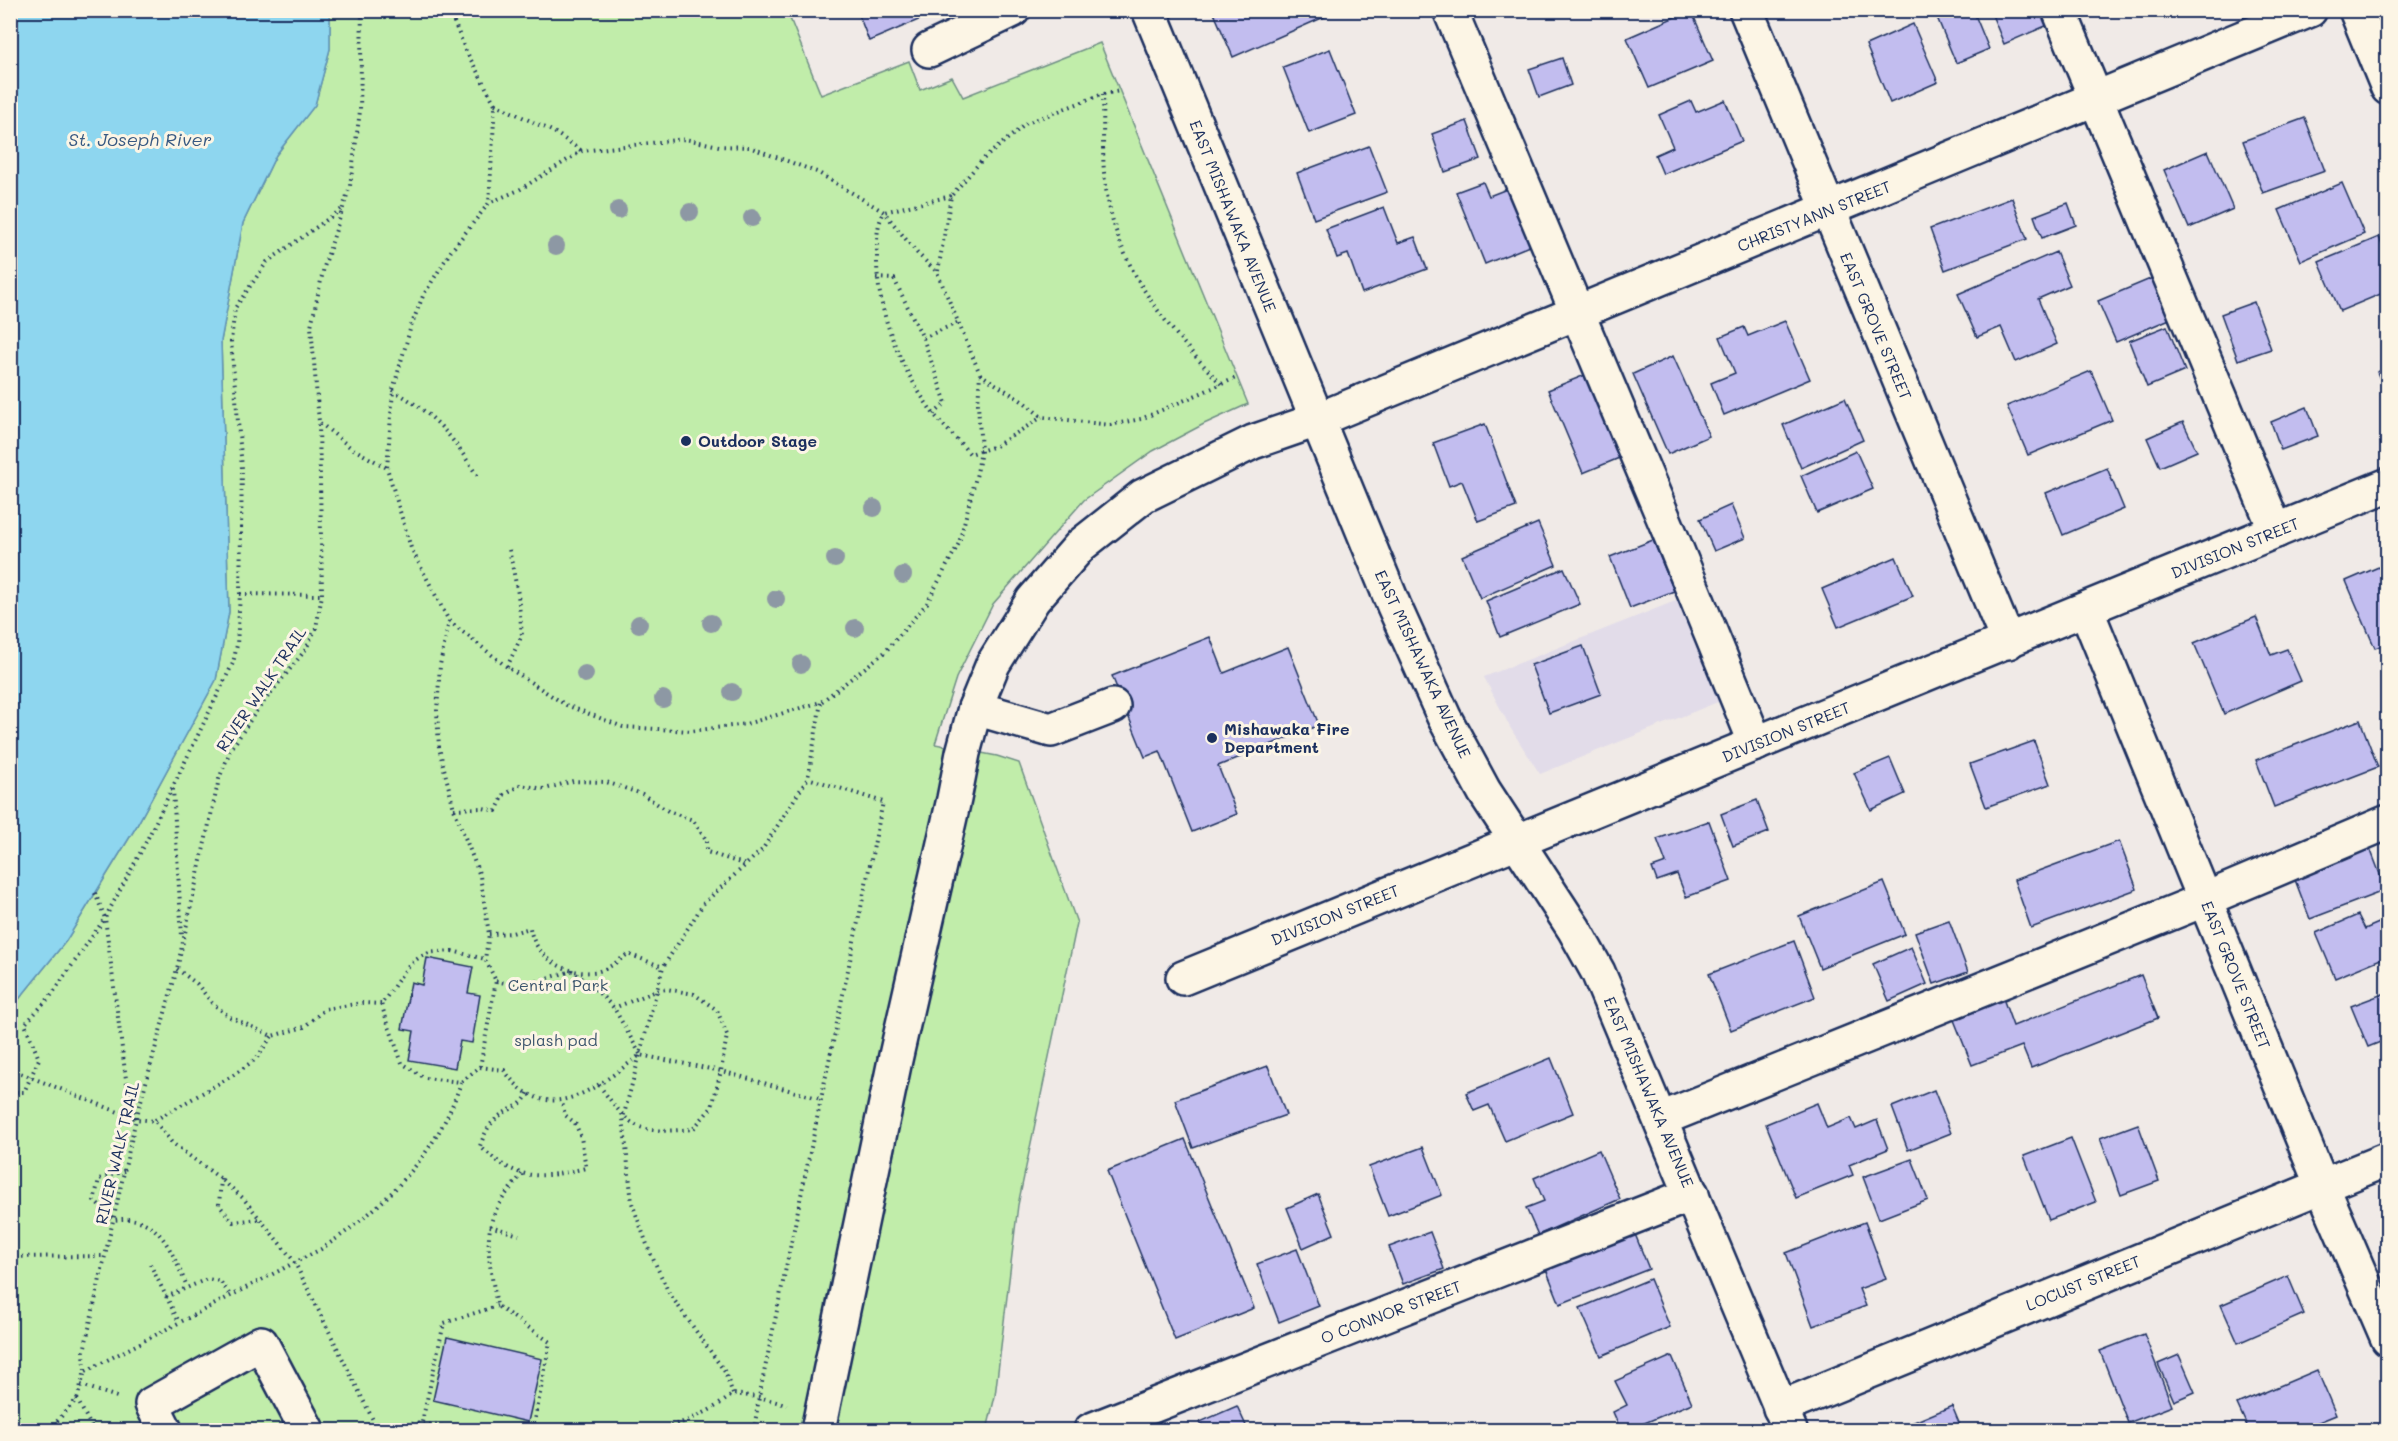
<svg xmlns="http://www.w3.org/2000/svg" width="2398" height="1441" viewBox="0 0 2398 1441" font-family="Mali,sans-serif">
	<rect width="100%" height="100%" fill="#f0eae7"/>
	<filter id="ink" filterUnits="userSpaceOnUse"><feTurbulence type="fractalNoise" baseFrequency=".0167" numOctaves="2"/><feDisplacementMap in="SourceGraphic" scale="12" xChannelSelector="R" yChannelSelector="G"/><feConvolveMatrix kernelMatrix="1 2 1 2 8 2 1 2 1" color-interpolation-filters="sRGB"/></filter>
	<g filter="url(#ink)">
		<polygon fill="#e2dce9" points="1688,596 1730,697 1540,774 1511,729 1484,677"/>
		<polygon fill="#c1edaa" stroke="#6e8e84" stroke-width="1.5" points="330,11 787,11 821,95 909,61 920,90 952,77 963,97 1100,43 1248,404 1204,424 1153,451 1084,500 993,604 956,678 935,744 997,756 1019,763 1077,923 1018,1205 995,1396 987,1430 11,1430 11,1009 66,941 136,827 216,680 229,612 221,341 243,223 276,155 315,105 330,49"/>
		<polygon fill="#8ed6ef" stroke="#6093b5" stroke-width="1.5" points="11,10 330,11 330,49 315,105 276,155 243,223 221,341 229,612 216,680 136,827 66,941 11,1009"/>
		<g fill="#c2bdef" stroke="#1b2f5e" stroke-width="1.5">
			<polygon points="857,10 942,10 869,41"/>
			<polygon points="1220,10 1340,10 1233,57 1214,13"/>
			<polygon points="1691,10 1713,61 1649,88 1627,38"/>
			<polygon points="1934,10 1973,10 1989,49 1956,63"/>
			<polygon points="1990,10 2042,10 2048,25 2004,44"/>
			<polygon points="1913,24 1938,82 1890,103 1866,45"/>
			<polygon points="1330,49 1356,115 1309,133 1283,67"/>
			<polygon points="1562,58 1571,85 1539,97 1529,69"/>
			<polygon points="1725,100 1742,141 1663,174 1655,155 1673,147 1659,115 1691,101 1696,112"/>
			<polygon points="2305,118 2325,171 2263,193 2243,141"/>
			<polygon points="1467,121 1481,159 1445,172 1432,134"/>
			<polygon points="1369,146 1387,192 1314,219 1297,173"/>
			<polygon points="2208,151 2233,209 2189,228 2164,170"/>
			<polygon points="1483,182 1489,196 1512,187 1534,244 1485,264 1456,192"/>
			<polygon points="2342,183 2364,234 2301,261 2279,210"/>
			<polygon points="2012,198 2027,239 1945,270 1930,229"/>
			<polygon points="2068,203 2076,225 2042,238 2034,216"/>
			<polygon points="1384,207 1398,243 1415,237 1427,269 1362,293 1348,254 1337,258 1326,229"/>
			<polygon points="2379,237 2388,257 2388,291 2340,311 2319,262"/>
			<polygon points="2056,252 2070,285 2038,299 2057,344 2016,362 2001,327 1977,337 1958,294"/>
			<polygon points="2155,277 2172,318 2116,342 2098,301"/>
			<polygon points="2254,302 2271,349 2238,360 2221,314"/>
			<polygon points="1785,321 1810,379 1724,415 1711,383 1735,373 1720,337 1744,327 1748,336"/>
			<polygon points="2167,326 2185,371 2147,387 2129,341"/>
			<polygon points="1673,356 1709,436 1668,454 1633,374"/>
			<polygon points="2388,368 2388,398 2377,372"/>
			<polygon points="2091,371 2112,420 2028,455 2007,406"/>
			<polygon points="1590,373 1624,456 1583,473 1548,390"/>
			<polygon points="1845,398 1863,440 1801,468 1783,425"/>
			<polygon points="2307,407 2318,436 2281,450 2271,422"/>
			<polygon points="2183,422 2197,451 2160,467 2147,438"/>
			<polygon points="1485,424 1516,507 1478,521 1462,481 1449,486 1433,443"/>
			<polygon points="1856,451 1873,489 1817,513 1801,476"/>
			<polygon points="2107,468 2124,509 2063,535 2046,493"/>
			<polygon points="1731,505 1745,538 1714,551 1700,519"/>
			<polygon points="1538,523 1556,565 1480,598 1462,556"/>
			<polygon points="1653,540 1674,591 1630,608 1610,557"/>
			<polygon points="1896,557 1913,596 1838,627 1822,589"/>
			<polygon points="2388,563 2388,643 2375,648 2346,581"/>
			<polygon points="1564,568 1580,604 1500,637 1486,601"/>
			<polygon points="2256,617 2271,655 2287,649 2301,681 2224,714 2194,643"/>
			<polygon points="1210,637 1224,673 1288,647 1319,725 1218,766 1237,814 1192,832 1160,751 1145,757 1112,676"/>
			<polygon points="1583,646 1601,694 1549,713 1531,665"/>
			<polygon points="2360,720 2378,767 2274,807 2256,760"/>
			<polygon points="2034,741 2050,784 1986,807 1970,764"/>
			<polygon points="1890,758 1905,794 1871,810 1854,773"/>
			<polygon points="1757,800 1769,832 1733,846 1721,814"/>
			<polygon points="1709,821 1731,881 1686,897 1677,874 1657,881 1652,868 1666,863 1657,839"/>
			<polygon points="2119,841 2137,889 2031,928 2014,880"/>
			<polygon points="2368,843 2386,890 2310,919 2292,872"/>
			<polygon points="1884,882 1905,934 1820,968 1799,916"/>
			<polygon points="2358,915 2365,929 2388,919 2388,956 2335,978 2316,933"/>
			<polygon points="1949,920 1968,972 1934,984 1915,932"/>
			<polygon points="1794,941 1815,997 1731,1030 1709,974"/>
			<polygon points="1911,947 1927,984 1889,1001 1873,964"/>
			<polygon points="427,958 473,967 468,993 480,995 472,1043 460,1041 455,1068 409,1060 414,1031 402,1029 411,982 422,985"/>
			<polygon points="2141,975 2158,1018 2031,1068 2022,1046 1972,1065 1950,1010 2000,990 2013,1026"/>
			<polygon points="2388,992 2388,1039 2368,1047 2351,1006"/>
			<polygon points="1551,1058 1573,1113 1505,1141 1489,1105 1474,1111 1466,1093"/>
			<polygon points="1268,1066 1286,1115 1193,1148 1175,1100"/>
			<polygon points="1934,1090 1951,1133 1908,1150 1892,1107"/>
			<polygon points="1817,1103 1827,1128 1851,1118 1856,1129 1877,1120 1888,1149 1849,1165 1853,1175 1796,1198 1766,1124"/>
			<polygon points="2138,1124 2159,1181 2121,1195 2100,1138"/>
			<polygon points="2071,1138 2096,1202 2049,1220 2024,1156"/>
			<polygon points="1185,1139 1254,1308 1175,1340 1107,1171"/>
			<polygon points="1423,1147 1442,1195 1388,1216 1369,1167"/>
			<polygon points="1599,1150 1620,1199 1538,1235 1526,1208 1544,1201 1534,1178"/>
			<polygon points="1912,1159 1928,1200 1879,1219 1863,1177"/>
			<polygon points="1318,1194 1334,1234 1303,1248 1287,1208"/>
			<polygon points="1865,1222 1886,1279 1859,1289 1866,1306 1813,1326 1786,1253"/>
			<polygon points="1633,1229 1649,1269 1560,1304 1544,1264"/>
			<polygon points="1430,1232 1444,1269 1403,1284 1389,1247"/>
			<polygon points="1297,1249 1319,1306 1279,1322 1257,1264"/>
			<polygon points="2288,1276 2304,1314 2238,1343 2221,1305"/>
			<polygon points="1650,1279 1670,1327 1601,1356 1580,1308"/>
			<polygon points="2144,1334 2172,1406 2128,1423 2100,1351"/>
			<polygon points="447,1337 542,1359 528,1422 433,1400"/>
			<polygon points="2179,1355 2195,1392 2174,1401 2158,1364"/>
			<polygon points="1672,1356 1692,1403 1628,1430 1621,1430 1613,1412 1627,1405 1615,1381"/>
			<polygon points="2317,1370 2336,1415 2299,1430 2249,1430 2237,1404"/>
			<polygon points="1237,1406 1248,1430 1204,1430 1200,1422"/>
			<polygon points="1952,1406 1962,1430 1895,1430"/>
		</g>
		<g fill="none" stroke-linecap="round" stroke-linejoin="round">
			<g stroke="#1b2f5e" stroke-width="38">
				<g id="minor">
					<polyline points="1149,10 1394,606 1444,717 1484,791 1574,929 1598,972 1790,1430"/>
					<polyline points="1450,10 1669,531 1756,744"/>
					<polyline points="1746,10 2008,642"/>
					<polyline points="2059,10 2276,531"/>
					<polyline points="2356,10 2388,88"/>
					<polyline points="929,50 1013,10"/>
					<polyline points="2086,609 2322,1186 2388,1339"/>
					<polyline points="975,708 1051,730 1113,706"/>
					<polyline points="1183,978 2388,485"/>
					<polyline points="1661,1119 2206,899 2388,822"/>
					<polyline points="1780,1408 2388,1159"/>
					<polyline points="165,1430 152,1404 261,1343 307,1430"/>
					<polyline points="818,1430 895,1060 954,799 963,753 975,708 993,664 1033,600 1081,545 1143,496 1253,442 1317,420 2310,10"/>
					<polyline points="1091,1430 1692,1194"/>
				</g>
			</g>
			<g stroke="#1b2f5e" stroke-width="4" stroke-dasharray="1.5 4.5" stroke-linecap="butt">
				<polyline points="453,10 454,22 466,51 495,104 489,203"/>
				<path d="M1103,94C1104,120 1102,146 1104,172C1112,263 1162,322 1222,385"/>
				<polyline points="495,104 554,132 582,151"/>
				<path d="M951,196L884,212C876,227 877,239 877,256C876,312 900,367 933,413C944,427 958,440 970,454L996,446L1042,417"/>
				<polyline points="938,271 951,196 982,160 1027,123 1103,94 1120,91"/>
				<polyline points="876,278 894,279 923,338 946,403 934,414"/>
				<polyline points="923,338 959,322"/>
				<polyline points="980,374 1025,403 1042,417 1110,425 1141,419 1238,377"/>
				<path d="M393,390C437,416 451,435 478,477"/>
				<polyline points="320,423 350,447 387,468"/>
				<polyline points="240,594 322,595"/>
				<polyline points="449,621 507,667 566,705 623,727 692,731 746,724 821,702 885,652 927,603 959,543 977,473 981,451 978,404 980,374 937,272 917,253 884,212 817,172 749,147 719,146 685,139 582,151 519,190 489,203 451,251 423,296 411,326 393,390 387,468 411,548 449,621 440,665 437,711 439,748 454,809 480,876 489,934 485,959"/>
				<polyline points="507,667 522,635 518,594 509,549"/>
				<polyline points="173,789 182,937"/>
				<polyline points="454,809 483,808 496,811 504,795 520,785 545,789 573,781 606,782 642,794 668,811 693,820 707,841 707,852 746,865"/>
				<polyline points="95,893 105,918 126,1079 136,1118"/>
				<path d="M489,934L512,933L530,928C535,958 569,978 599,971C610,968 619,960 628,954L663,967"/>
				<path d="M452,951L485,959L496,981L480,1067L461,1082L425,1078L402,1063L381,1004C395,988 403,965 424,955C431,951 443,952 452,951Z"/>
				<polyline points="177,969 197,984 212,1003 230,1017 272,1036 304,1027 325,1009 362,1003 381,1004"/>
				<polyline points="496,981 521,986 572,971 589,983 614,1008 640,1054"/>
				<path d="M480,1067L504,1070C547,1131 597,1087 640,1055L721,1071L821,1099"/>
				<polyline points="10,1069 136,1119 155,1121 172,1143 221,1179 243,1198 294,1261 378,1430"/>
				<path d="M599,1085C632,1130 637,1134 693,1129L712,1107L721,1071L727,1035L717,1010L694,994L667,989L656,991L614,1008"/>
				<polyline points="10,1092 24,1092 39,1059 25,1024 50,997 105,918 144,846 233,663 237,645 240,594 242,468 231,341 235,308 267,262 342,209"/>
				<path d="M528,1093C522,1108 510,1107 498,1117C488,1125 484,1135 480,1146C517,1182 539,1179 586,1168L581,1137L575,1123L565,1115L562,1102"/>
				<polyline points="155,1120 232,1076 256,1059 272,1036"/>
				<path d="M124,1171L99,1179L94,1201L114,1220C160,1212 171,1252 187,1286"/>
				<path d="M522,1174C514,1185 503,1196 497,1208C481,1238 492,1274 497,1306L550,1342L533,1430"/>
				<polyline points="221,1179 219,1205 233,1222 258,1219"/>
				<polyline points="490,1226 519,1235"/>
				<polyline points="10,1257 105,1256"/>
				<polyline points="150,1264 179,1322"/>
				<polyline points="166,1297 207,1279 220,1281 230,1295"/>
				<path d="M86,1371L321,1249C383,1209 439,1153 461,1082"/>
				<polyline points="81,1385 117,1397"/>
				<polyline points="733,1394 725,1372 669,1293 649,1250 632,1203 623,1118 663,967 704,903 762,850 808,778 821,702"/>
				<polyline points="77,1399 93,1430"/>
				<polyline points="422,1422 444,1323 497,1306"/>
				<polyline points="49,1430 77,1399 85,1371 84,1351 105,1256 136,1119 177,969 219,779 230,751 255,713 306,649 316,628 322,595 319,422 311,326 324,267 350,186 360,111 362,10"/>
				<path d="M382,1430C412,1420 427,1423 457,1430"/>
				<path d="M659,1430C687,1421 710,1413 733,1394L759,1397L787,1405"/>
				<polyline points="754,1430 759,1397 883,802 808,778"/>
			</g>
			<use href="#minor" stroke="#fcf5e5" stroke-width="33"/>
		</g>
		<g fill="#8d98a4">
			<circle cx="618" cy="210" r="9"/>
			<circle cx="690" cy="212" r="9"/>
			<circle cx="752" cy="218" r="9"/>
			<circle cx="556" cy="246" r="9"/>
			<circle cx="874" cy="508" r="9"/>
			<circle cx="835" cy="559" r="9"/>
			<circle cx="903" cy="575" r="9"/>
			<circle cx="776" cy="599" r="9"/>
			<circle cx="711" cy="623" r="9"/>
			<circle cx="639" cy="624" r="9"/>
			<circle cx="855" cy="628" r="9"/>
			<circle cx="801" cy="664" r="9"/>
			<circle cx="585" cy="674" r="9"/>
			<circle cx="732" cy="692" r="9"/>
			<circle cx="663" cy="699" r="9"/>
		</g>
	</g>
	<g fill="#1b2f5e" stroke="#fcf5e5" stroke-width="2">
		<circle cx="686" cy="441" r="6"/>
		<circle cx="1212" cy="738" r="6"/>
	</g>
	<g text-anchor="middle" stroke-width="6" stroke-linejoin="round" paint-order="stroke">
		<g font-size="16" fill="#1b2f5e" stroke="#fcf5e5">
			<text transform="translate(1233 216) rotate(68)" y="6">EAST MISHAWAKA AVENUE</text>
			<text transform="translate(1814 216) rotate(-22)" y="6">CHRISTYANN STREET</text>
			<text transform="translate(1876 326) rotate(67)" y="6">EAST GROVE STREET</text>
			<text transform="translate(2235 548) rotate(-22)" y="6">DIVISION STREET</text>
			<text transform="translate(1423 664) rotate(65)" y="6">EAST MISHAWAKA AVENUE</text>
			<text transform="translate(261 689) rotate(-56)" y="6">RIVER WALK TRAIL</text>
			<text transform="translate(1786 732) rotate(-22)" y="6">DIVISION STREET</text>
			<text transform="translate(1335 915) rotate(-22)" y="6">DIVISION STREET</text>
			<text transform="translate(2236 975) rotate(68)" y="6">EAST GROVE STREET</text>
			<text transform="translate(1649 1092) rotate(67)" y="6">EAST MISHAWAKA AVENUE</text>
			<text transform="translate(117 1153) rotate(-77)" y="6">RIVER WALK TRAIL</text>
			<text transform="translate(2083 1283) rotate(-22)" y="6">LOCUST STREET</text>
			<text transform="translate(1391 1312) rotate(-21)" y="6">O CONNOR STREET</text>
		</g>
		<g font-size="16" font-weight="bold" fill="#1b2f5e" stroke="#fcf5e5" text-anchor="start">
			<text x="698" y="447">Outdoor Stage</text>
			<text x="1224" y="735">Mishawaka Fire<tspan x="1224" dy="18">Department</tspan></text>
		</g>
		<g font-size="16" fill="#3c556d" stroke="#fcf5e5">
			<text x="558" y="991">Central Park</text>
			<text x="556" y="1046">splash pad</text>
		</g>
		<g font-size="18" font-style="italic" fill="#385982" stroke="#fcf5e5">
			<text x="140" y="146">St. Joseph River</text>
		</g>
	</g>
	<rect width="2398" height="1441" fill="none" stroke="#fcf5e5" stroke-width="36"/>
	<rect x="18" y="18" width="2362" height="1405" fill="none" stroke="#1b2f5e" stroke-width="2" filter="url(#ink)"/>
</svg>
